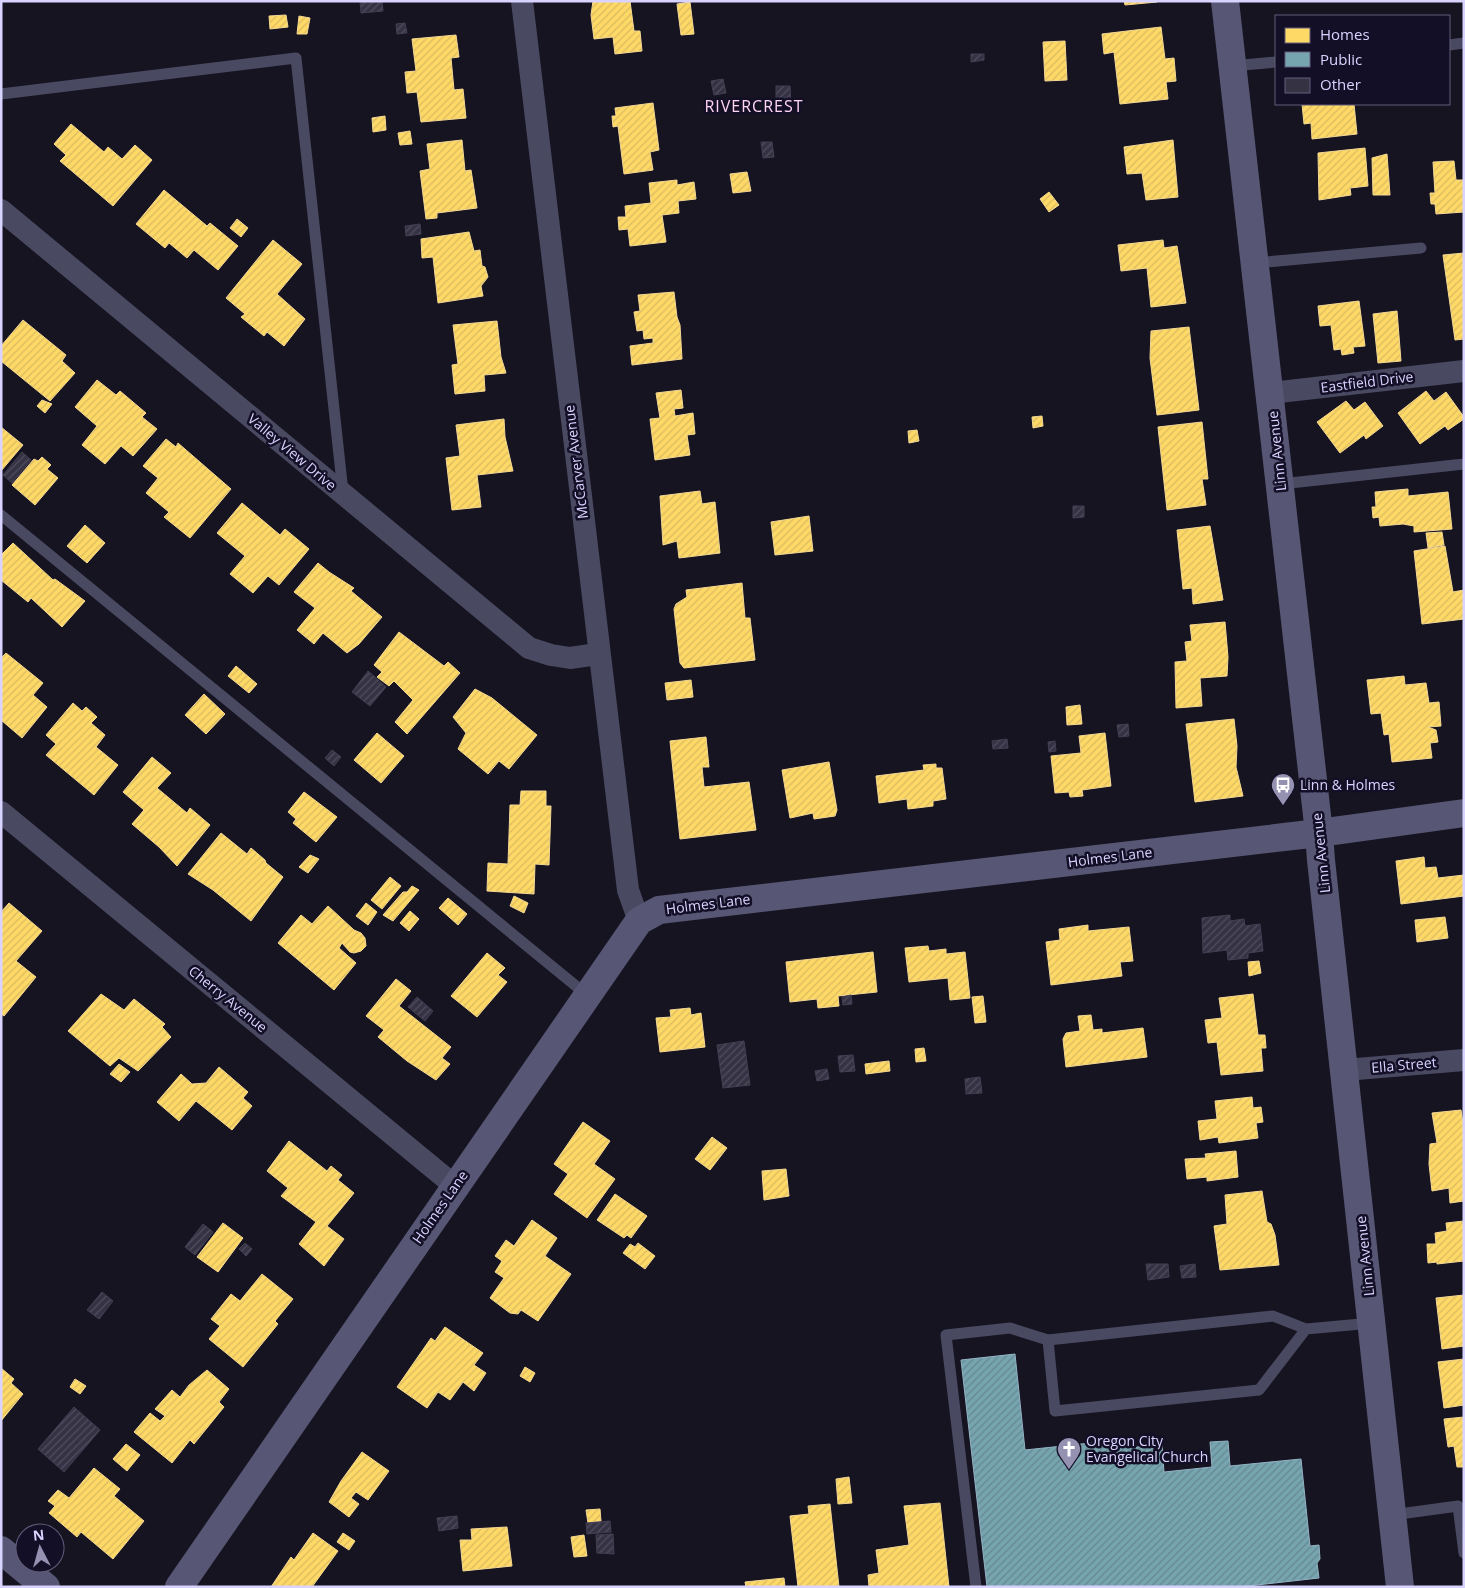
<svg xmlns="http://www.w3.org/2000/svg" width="1465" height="1588" viewBox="0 0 1465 1588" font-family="'Open Sans',sans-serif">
	<defs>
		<pattern id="homes-hatch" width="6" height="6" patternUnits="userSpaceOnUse" patternTransform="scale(1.25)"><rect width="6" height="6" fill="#ffd966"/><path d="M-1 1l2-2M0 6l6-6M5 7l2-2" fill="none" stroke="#d9ba61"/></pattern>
		<pattern id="public-hatch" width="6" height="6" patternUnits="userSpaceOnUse" patternTransform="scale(1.25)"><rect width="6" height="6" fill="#76a5af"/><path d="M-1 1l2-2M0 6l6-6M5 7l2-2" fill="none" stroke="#668791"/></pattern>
		<pattern id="building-hatch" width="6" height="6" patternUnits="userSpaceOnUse" patternTransform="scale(1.25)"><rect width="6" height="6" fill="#343243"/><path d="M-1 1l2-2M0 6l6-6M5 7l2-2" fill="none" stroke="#514f5f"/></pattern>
	</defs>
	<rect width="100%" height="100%" fill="#161421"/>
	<g fill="url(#homes-hatch)" stroke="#f4d894">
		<polygon points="593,1 630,1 634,31 640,31 642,51 615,54 613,37 594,39 591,15"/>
		<polygon points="1124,1 1157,1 1157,2 1125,5"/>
		<polygon points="690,2 694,34 681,35 677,4"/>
		<polygon points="286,15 288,27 270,29 269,16"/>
		<polygon points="299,16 310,18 307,34 297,34"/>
		<polygon points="1161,27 1165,59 1174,58 1176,81 1166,82 1168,99 1120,104 1114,52 1104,54 1102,34"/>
		<polygon points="456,35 459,57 451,58 454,90 463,89 466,118 421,122 417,92 407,93 405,72 416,71 412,39"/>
		<polygon points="1065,41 1067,80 1045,81 1043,42"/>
		<polygon points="653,103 659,150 650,152 653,170 624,174 618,126 613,127 612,116 616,116 615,108"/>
		<polygon points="1302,104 1354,104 1357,134 1312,139 1311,123 1304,124"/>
		<polygon points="385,116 386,130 373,132 372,118"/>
		<polygon points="71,124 104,152 108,147 122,159 135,145 152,160 113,206 60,161 66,155 54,144"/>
		<polygon points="410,131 412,144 400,145 398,133"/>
		<polygon points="462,140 465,171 471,170 477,208 437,213 437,218 426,219 420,171 430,169 427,144"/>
		<polygon points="1173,140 1178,197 1146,200 1142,173 1127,174 1124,147"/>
		<polygon points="1365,148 1368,186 1350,188 1351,195 1319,200 1318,153"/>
		<polygon points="1387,154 1390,195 1373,195 1372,158"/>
		<polygon points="1454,161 1456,180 1464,180 1464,212 1436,214 1435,204 1431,204 1430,193 1435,193 1433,162"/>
		<polygon points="747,172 751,191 733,193 730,174"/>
		<polygon points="677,180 677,185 694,182 696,199 678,201 679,213 662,215 666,242 630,246 628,229 619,230 618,217 626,217 625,206 651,203 649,183"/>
		<polygon points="164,190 207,226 210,223 238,246 218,270 194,250 187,258 169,243 165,248 136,224"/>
		<polygon points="1049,192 1059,205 1049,212 1040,199"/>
		<polygon points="237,219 248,228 241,237 230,228"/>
		<polygon points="469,232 474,251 480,250 482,266 485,267 488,277 481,286 483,296 438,303 433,257 422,258 421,239"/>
		<polygon points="273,240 302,264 277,294 305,319 284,346 267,332 264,336 241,317 245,314 226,298"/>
		<polygon points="1163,240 1164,248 1177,246 1186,303 1151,307 1147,268 1121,271 1118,245"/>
		<polygon points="1464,253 1464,339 1455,340 1443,255"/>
		<polygon points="674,292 677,317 680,325 682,359 632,365 630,346 653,343 653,338 644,339 643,330 637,331 634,312 640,311 638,295"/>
		<polygon points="1359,301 1365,346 1353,347 1354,353 1342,355 1341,349 1334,350 1331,325 1320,326 1318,306"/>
		<polygon points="1397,311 1401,361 1378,363 1373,314"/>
		<polygon points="23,320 66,355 62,361 75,373 50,401 1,361 1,346"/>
		<polygon points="497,321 501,357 506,373 484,375 485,391 455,394 452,365 458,364 453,325"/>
		<polygon points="1189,327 1199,410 1157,415 1150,358 1151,331"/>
		<polygon points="97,380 116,395 120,391 146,413 142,417 157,429 133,456 121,446 105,464 82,445 97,426 75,407"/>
		<polygon points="681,390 683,408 674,409 675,416 693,413 695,434 687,435 690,455 655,460 650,419 660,418 656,393"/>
		<polygon points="1426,391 1434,401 1446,392 1464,417 1464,419 1448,430 1445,426 1420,444 1398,413"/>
		<polygon points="42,400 52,404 45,413 37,406"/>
		<polygon points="1346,401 1354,410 1365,402 1383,426 1366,439 1364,435 1340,453 1317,422"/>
		<polygon points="1042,416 1043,426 1033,428 1032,417"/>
		<polygon points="504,419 505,437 513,471 477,475 481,507 452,510 446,458 460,456 456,425"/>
		<polygon points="1202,422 1208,479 1202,479 1206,505 1167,510 1158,427"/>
		<polygon points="1,427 23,445 1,471"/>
		<polygon points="917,430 919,441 909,443 908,431"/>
		<polygon points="166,439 176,447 178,443 231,489 190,538 164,517 169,512 146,493 158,478 143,466"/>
		<polygon points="42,457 51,465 47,469 58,478 35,505 12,485 34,459 38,461"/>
		<polygon points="1408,489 1408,496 1448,492 1452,529 1414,532 1414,526 1403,524 1380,526 1379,517 1373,518 1372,507 1376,507 1375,492"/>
		<polygon points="700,491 702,504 715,502 720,553 679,558 677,541 663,545 660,496"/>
		<polygon points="242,503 280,535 285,529 309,549 279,585 268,576 253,593 230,574 245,556 217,533"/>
		<polygon points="809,516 813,551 775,555 771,522"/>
		<polygon points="85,525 105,543 87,563 67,546"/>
		<polygon points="1210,526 1223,600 1193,604 1192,588 1183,589 1177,530"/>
		<polygon points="1442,532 1444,545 1428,548 1426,533"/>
		<polygon points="13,543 53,580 55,579 85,601 62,627 31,598 28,602 1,580 1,555"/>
		<polygon points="1445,546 1453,592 1464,590 1464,619 1422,624 1414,551"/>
		<polygon points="318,563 329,572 354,588 351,591 382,617 359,644 347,653 323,633 314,644 297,630 315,608 294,592"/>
		<polygon points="742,583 745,618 750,618 755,660 684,668 680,663 674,609 676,604 687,597 686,590"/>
		<polygon points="1225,622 1228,657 1227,676 1200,678 1202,706 1176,708 1175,662 1187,661 1185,642 1192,641 1190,625"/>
		<polygon points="399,632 444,666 448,662 460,673 407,734 395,722 413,700 394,681 389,686 377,677 382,672 374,665"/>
		<polygon points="6,653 43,683 33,695 47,707 22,738 1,720 1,658"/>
		<polygon points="236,666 257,684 249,693 228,676"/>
		<polygon points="1404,676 1405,685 1426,683 1429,703 1439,702 1441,726 1428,727 1436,730 1438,742 1430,743 1432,758 1392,762 1389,734 1384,735 1381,713 1371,714 1367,680"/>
		<polygon points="691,680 693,697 667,700 665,683"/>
		<polygon points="475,689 492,698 537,735 509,769 499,761 488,774 458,749 466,733 453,717"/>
		<polygon points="204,694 225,714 206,734 185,715"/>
		<polygon points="73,703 82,711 86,707 97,717 91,723 105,735 96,747 118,765 94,795 46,755 56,744 46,735"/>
		<polygon points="1080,705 1082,724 1067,725 1066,707"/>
		<polygon points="1234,719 1237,746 1236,767 1243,796 1195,802 1186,724"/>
		<polygon points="377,733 404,756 381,783 354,760"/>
		<polygon points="1105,733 1111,786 1082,790 1083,796 1070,797 1069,792 1055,793 1051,756 1081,753 1079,736"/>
		<polygon points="706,737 709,767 702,767 704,787 749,782 756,830 680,839 670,741"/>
		<polygon points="152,757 171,773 157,788 187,813 190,808 210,825 177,866 159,847 132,824 144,810 123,792"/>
		<polygon points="829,762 837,810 835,816 814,819 813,813 790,818 782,770"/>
		<polygon points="936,764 936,768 942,768 946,799 933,801 933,806 908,809 907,799 879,803 876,776 924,770 923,765"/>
		<polygon points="521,791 546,791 546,806 551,806 549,865 535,864 534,894 487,891 488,863 508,864 510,805 520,805"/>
		<polygon points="304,792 337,817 316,842 293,823 296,819 288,812"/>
		<polygon points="221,833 247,854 251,848 265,860 266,863 283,877 251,921 213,890 188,874"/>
		<polygon points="310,855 319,859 308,873 299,867"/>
		<polygon points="1424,857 1425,868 1436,867 1438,878 1464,875 1464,896 1401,904 1396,861"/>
		<polygon points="390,877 401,886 382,909 371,900"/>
		<polygon points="412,886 419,890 393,921 383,915 403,892 407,892"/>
		<polygon points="514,896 528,903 524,913 510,906"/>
		<polygon points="448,898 467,914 458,925 439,908"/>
		<polygon points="9,903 42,931 16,961 36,977 4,1016 1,1014 1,912"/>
		<polygon points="366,903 377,912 368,925 356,916"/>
		<polygon points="328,906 354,930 361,933 365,938 366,946 361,951 354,953 350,952 342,943 339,948 356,963 334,990 278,943 301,915 312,924"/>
		<polygon points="410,911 419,919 409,931 400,923"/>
		<polygon points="1445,917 1448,938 1417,942 1415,920"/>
		<polygon points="1088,925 1088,931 1129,927 1133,961 1120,962 1122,976 1051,985 1046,942 1060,940 1059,929"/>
		<polygon points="928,946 929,951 946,949 946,954 965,952 970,998 950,1000 948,978 909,982 905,948"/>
		<polygon points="873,952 877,992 838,996 839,1006 818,1008 817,999 790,1002 786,962"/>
		<polygon points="487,953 505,968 498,975 507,982 477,1017 451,996"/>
		<polygon points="1259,961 1261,973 1249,976 1248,962"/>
		<polygon points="396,979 411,991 399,1006 451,1047 442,1058 450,1064 436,1080 407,1061 378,1037 384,1030 366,1016"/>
		<polygon points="101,994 124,1010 134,999 165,1024 162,1027 171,1037 138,1071 119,1058 110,1066 68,1031"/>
		<polygon points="1253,994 1258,1035 1265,1035 1266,1048 1261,1048 1263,1071 1221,1075 1217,1042 1208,1043 1205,1020 1222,1018 1219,998"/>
		<polygon points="983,996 986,1022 975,1023 972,997"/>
		<polygon points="690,1008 691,1015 701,1013 705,1047 660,1052 656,1018 671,1017 670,1010"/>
		<polygon points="1091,1015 1093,1030 1102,1029 1102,1033 1143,1028 1147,1057 1066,1067 1063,1039 1066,1033 1080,1031 1078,1016"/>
		<polygon points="924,1048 926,1061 916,1062 915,1049"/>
		<polygon points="889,1061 890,1071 866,1074 865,1064"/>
		<polygon points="119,1064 130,1072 121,1082 110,1074"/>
		<polygon points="219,1067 248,1092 243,1098 252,1106 232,1130 196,1101 179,1121 157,1102 181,1074 192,1084 206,1083"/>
		<polygon points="1252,1097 1253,1108 1261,1107 1263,1122 1256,1123 1258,1138 1219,1143 1218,1137 1200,1140 1198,1121 1217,1119 1215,1101"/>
		<polygon points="1461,1110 1464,1130 1464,1201 1450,1203 1449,1188 1432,1191 1429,1164 1430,1144 1437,1143 1432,1113"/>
		<polygon points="583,1122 610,1141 594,1164 615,1179 587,1218 554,1194 568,1174 554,1164"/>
		<polygon points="712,1137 727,1148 710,1170 695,1159"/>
		<polygon points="289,1141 327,1171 331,1166 342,1175 338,1180 354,1193 327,1226 344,1239 324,1266 299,1244 316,1222 281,1196 288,1188 267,1171"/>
		<polygon points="1236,1151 1238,1177 1207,1181 1207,1177 1187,1179 1185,1159 1206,1158 1205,1154"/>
		<polygon points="786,1169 789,1196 764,1200 762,1171"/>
		<polygon points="1262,1191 1267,1222 1271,1224 1275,1235 1279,1265 1220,1270 1214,1226 1227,1224 1225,1195"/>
		<polygon points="615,1194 647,1216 631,1238 627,1235 624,1238 597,1220"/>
		<polygon points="532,1220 557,1238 545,1256 571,1274 538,1321 521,1310 518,1314 510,1313 490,1298 504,1278 495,1272 502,1261 495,1256 506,1240 514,1246"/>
		<polygon points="1464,1221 1464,1261 1437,1264 1437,1262 1428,1263 1427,1244 1436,1244 1435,1233 1447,1231 1446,1223"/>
		<polygon points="223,1223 243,1238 218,1272 197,1257"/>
		<polygon points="638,1243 655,1256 645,1269 623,1253 630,1244 635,1247"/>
		<polygon points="262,1274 293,1299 275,1321 278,1324 243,1367 209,1339 220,1326 211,1319 231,1294 240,1301"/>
		<polygon points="1464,1295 1464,1346 1442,1349 1436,1298"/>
		<polygon points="445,1327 483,1353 474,1365 486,1373 474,1391 463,1382 450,1400 438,1392 427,1408 397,1387 431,1338 435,1341"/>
		<polygon points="1464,1359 1464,1405 1444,1408 1438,1362"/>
		<polygon points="525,1367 535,1373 530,1382 520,1376"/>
		<polygon points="1,1368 14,1379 11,1383 23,1394 1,1421"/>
		<polygon points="207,1370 229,1389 219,1402 224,1407 194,1444 190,1440 172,1463 134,1432 150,1413 160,1421 165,1416 155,1409 172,1390 180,1397 189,1385"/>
		<polygon points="75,1379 86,1386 80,1394 70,1387"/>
		<polygon points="1464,1417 1464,1467 1457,1467 1454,1446 1448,1447 1444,1419"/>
		<polygon points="126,1444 140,1455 127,1471 113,1459"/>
		<polygon points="362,1452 389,1471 368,1500 356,1492 351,1498 359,1504 349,1517 329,1502 341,1481"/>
		<polygon points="94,1468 120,1489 114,1496 144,1521 113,1559 81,1532 77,1537 49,1513 55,1506 48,1501 58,1490 69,1498"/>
		<polygon points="849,1477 852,1503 838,1504 836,1479"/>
		<polygon points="940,1503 949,1587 869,1587 868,1575 879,1573 876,1550 909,1545 904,1506"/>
		<polygon points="830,1504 839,1587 798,1587 790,1516 809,1514 808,1506"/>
		<polygon points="600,1509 601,1521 588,1523 586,1510"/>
		<polygon points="507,1527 512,1566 463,1571 460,1540 472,1540 471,1529"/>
		<polygon points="313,1533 338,1551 312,1587 271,1587 291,1557 294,1560"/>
		<polygon points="343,1533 355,1541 349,1550 337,1542"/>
		<polygon points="584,1535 587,1556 574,1557 571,1537"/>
		<polygon points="784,1578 785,1587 746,1587 745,1582"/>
	</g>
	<polygon fill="url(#public-hatch)" stroke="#94b3c7" points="1015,1354 1025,1450 1128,1439 1129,1448 1162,1444 1164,1472 1212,1467 1210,1442 1228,1441 1230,1466 1301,1459 1310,1546 1319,1545 1320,1559 1317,1563 1319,1578 1239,1587 987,1587 961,1360"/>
	<g fill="url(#building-hatch)" stroke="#433f54">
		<polygon points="360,1 382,1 383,11 361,13"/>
		<polygon points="405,23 407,33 397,34 396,24"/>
		<polygon points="971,54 984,54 984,60 971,62"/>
		<polygon points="723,79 726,93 714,95 711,81"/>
		<polygon points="776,86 790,86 791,106 776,107"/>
		<polygon points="761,142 772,142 774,157 763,158"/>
		<polygon points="420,224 421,234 406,236 405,226"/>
		<polygon points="22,452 31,460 12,483 3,475"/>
		<polygon points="1073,506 1084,506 1084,517 1073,518"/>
		<polygon points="368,671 386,687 370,706 352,692"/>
		<polygon points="1128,724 1129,736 1119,737 1117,725"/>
		<polygon points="1007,739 1008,748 993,749 992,741"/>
		<polygon points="1055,741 1056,751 1049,752 1048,742"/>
		<polygon points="332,750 341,757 334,766 325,758"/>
		<polygon points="1230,915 1230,921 1244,919 1245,926 1260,924 1263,951 1248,953 1248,958 1228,960 1227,950 1203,953 1202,918"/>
		<polygon points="851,995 852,1004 843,1005 842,997"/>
		<polygon points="417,997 433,1011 425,1021 408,1007"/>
		<polygon points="744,1041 750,1085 723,1088 717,1045"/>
		<polygon points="853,1055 855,1071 840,1072 838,1056"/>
		<polygon points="827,1069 829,1079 817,1081 815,1071"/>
		<polygon points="980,1077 982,1093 966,1094 965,1079"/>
		<polygon points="203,1224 213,1232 195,1255 185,1247"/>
		<polygon points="245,1243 252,1249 246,1256 239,1249"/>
		<polygon points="1146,1264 1168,1264 1169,1277 1148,1280"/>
		<polygon points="1195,1264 1196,1277 1182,1278 1180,1266"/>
		<polygon points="102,1292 113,1301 99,1319 87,1310"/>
		<polygon points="74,1407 100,1430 64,1472 38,1449"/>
		<polygon points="457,1516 458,1528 439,1531 437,1518"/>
		<polygon points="610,1521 611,1532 587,1534 586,1523"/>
		<polygon points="613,1534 614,1554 597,1553 596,1535"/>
	</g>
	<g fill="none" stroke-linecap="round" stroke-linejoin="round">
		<g stroke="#4a4962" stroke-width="11">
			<polyline points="1449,45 1464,43"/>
			<polyline points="1232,66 1276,62"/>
			<polyline points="1,94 296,58 343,492"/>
			<polyline points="1255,263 1421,248"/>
			<polyline points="1281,484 1464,464"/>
			<polyline points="1,515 587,995"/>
			<polyline points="1306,1329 1259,1390 1055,1411 1048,1340 1273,1316 1306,1329 1372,1323"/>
			<polyline points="1392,1515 1458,1506 1464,1553"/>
			<polyline points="976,1587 946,1335 1010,1328 1048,1340"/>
		</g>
		<g stroke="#4a4962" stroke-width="22">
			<polyline points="522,1 628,890 639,921"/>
			<polyline points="1,210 529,648 551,655 570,658 598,654"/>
			<polyline points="1270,393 1464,371"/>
			<polyline points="1,812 455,1186"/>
			<polyline points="1345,1070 1464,1060"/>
		</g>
		<g stroke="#575674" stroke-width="28">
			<polyline points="1225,1 1319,833 1321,860 1400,1587"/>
			<polyline points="1,1550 46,1587"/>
			<polyline points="179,1587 639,921 659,910 1319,833 1464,813"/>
		</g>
	</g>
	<defs>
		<g id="bus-pin" transform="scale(1.25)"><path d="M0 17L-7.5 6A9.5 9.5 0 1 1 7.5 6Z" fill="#9591b1" stroke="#130f26"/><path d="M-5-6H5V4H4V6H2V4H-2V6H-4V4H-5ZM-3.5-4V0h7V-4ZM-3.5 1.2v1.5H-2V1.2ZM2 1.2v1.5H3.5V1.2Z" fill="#fff"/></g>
		<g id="church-pin" transform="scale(1.25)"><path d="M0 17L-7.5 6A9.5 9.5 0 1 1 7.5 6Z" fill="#9591b1" stroke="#130f26"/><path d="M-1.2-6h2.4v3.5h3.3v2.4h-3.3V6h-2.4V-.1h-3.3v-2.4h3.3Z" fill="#fff"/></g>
	</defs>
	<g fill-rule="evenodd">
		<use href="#bus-pin" x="1283" y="785"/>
		<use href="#church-pin" x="1069" y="1449"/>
	</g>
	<g text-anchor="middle" stroke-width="5" stroke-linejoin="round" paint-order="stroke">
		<g font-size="14" fill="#d9d4ff" stroke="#130f26">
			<text transform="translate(1367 382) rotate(-7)" y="5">Eastfield Drive</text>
			<text transform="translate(1277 451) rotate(-96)" y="5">Linn Avenue</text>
			<text transform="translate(292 452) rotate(40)" y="5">Valley View Drive</text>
			<text transform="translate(576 462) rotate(-97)" y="5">McCarver Avenue</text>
			<text transform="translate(1321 853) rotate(-96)" y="5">Linn Avenue</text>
			<text transform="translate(1110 857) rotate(-7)" y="5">Holmes Lane</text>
			<text transform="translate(708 904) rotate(-7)" y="5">Holmes Lane</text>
			<text transform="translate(228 999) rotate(39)" y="5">Cherry Avenue</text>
			<text transform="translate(1404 1065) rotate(-5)" y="5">Ella Street</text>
			<text transform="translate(440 1207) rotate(-55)" y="5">Holmes Lane</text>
			<text transform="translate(1365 1256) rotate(-96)" y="5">Linn Avenue</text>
		</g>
		<g font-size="14" fill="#d9d4ff" stroke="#130f26" text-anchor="start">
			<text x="1300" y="790">Linn &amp; Holmes</text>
			<text x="1086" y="1446">Oregon City<tspan x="1086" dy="16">Evangelical Church</tspan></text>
		</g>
		<g font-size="16" letter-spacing="1" fill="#ffd6f0" stroke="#130f26">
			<text x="754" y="112">RIVERCREST</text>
		</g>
	</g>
	<rect width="1465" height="1588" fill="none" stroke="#d9d4ff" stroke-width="5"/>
	<rect x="1275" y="15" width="175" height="90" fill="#130f26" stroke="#625e7d"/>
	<rect x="1285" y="28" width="25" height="15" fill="#ffd966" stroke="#625e7d"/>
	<text x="1320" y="40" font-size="15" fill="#d9d4ff">Homes</text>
	<rect x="1285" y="52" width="25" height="15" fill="#76a5af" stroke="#625e7d"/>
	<text x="1320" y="65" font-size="15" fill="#d9d4ff">Public</text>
	<rect x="1285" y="78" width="25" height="15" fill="#343243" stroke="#625e7d"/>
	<text x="1320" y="90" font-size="15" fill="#d9d4ff">Other</text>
	<g transform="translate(40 1548) rotate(354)"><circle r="24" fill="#130f26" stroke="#625e7d"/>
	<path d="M0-4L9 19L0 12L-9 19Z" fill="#9591b1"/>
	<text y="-8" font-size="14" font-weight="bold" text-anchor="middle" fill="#d9d4ff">N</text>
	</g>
</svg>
